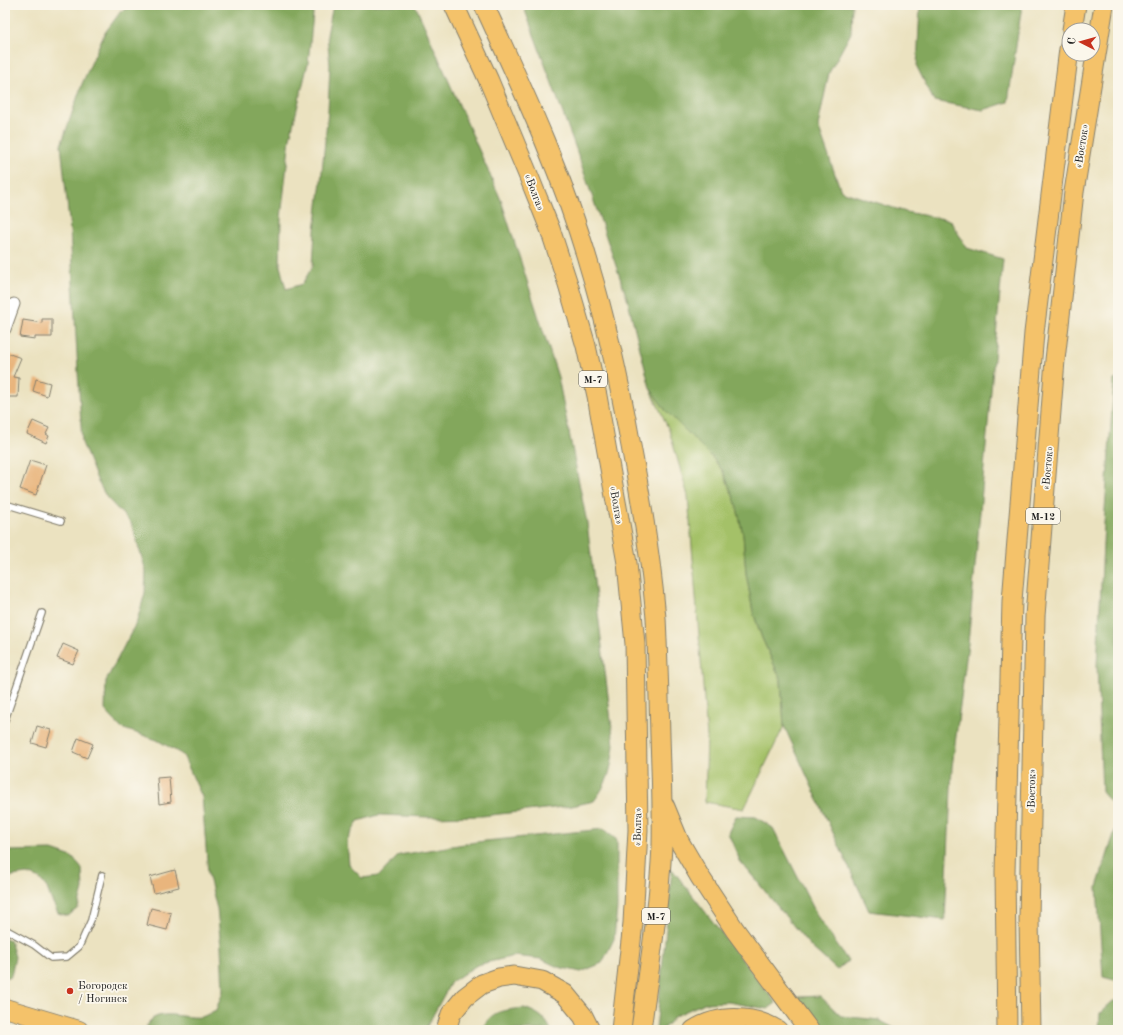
<svg xmlns="http://www.w3.org/2000/svg" width="1123" height="1035" viewBox="0 0 1123 1035" font-family="'Old Standard TT',serif">
	<rect width="100%" height="100%" fill="#fbf7ec"/>
	<filter id="ink" filterUnits="userSpaceOnUse"><feTurbulence type="fractalNoise" baseFrequency=".025" numOctaves="2"/><feDisplacementMap in="SourceGraphic" scale="8" xChannelSelector="R" yChannelSelector="G"/><feConvolveMatrix kernelMatrix="1 2 1 2 8 2 1 2 1" color-interpolation-filters="sRGB"/></filter>
	<filter id="wash" filterUnits="userSpaceOnUse"><feTurbulence type="fractalNoise" baseFrequency=".012" numOctaves="4" result="noise"/><feDisplacementMap in="SourceGraphic" scale="16" xChannelSelector="R" yChannelSelector="G"/><feGaussianBlur stdDeviation="0.9" result="paint"/><feColorMatrix in="noise" values="0 0 0 0 0 0 0 0 0 0 0 0 0 0 0 0 0 1.4 0 .05"/><feComposite in="paint" operator="in"/></filter>
	<g filter="url(#wash)">
		<rect width="100%" height="100%" fill="#ebe2c0"/>
		<polygon fill="#a4c168" stroke="#606e42" points="650,388 666,411 711,456 723,471 736,503 743,534 746,573 753,612 762,638 781,680 784,726 744,809 705,802 707,737 688,496 669,430"/>
		<g fill="#83a75c" stroke="#50623c">
			<path d="M136,5H314L308,63L290,138L281,218L280,266L286,289L302,284L313,266L315,230L321,181L328,111L330,65L327,35L333,5H414L417,9L501,200L558,377L587,523L614,745C611,770 609,781 594,801L572,806L482,816L427,817L379,815L358,821L347,841L349,865L362,878L379,876L399,855L476,842L603,829L617,840V908L614,939L602,963L581,972L558,967L541,959L514,956L477,965L451,982L425,1030H148L146,1027C155,1006 183,1019 201,1017C206,1016 211,1012 216,1010L223,991L221,947L217,909L208,873L202,797L183,755L157,740L121,728L105,710L106,681L137,621L145,593L146,571L131,523L107,498L98,482L82,443L70,230L61,145L82,84L104,34L121,11Z"/>
			<polygon points="523,5 852,5 851,33 829,73 818,126 841,191 906,212 950,220 967,248 1003,259 968,644 952,767 945,920 869,911 784,726 781,680 762,638 753,612 746,573 743,534 736,503 723,471 711,456 666,411 650,388 627,298 576,149"/>
			<polygon points="920,5 1022,5 1008,102 983,110 934,101 917,67"/>
			<polygon points="1118,378 1118,981 1103,977 1097,887 1116,828 1118,811 1102,792 1097,665 1104,524 1114,380"/>
			<polygon points="736,816 756,817 773,828 819,919 848,961 837,970 811,947 740,861 728,833"/>
			<polygon points="52,850 72,857 82,869 83,889 78,908 68,916 58,913 51,899 47,888 40,879 27,874 12,876 5,884 5,851"/>
			<polygon points="672,869 776,1003 768,1009 728,1002 704,1003 675,1016 662,1030 656,1030"/>
			<polygon points="5,938 10,940 15,957 11,976 5,978"/>
			<polygon points="820,996 841,1016 879,1020 898,1030 822,1030 798,997"/>
			<polygon points="1113,1001 1118,1001 1118,1030 1099,1030 1100,1013"/>
			<path d="M524,1008C538,1013 545,1017 551,1030H482C490,1010 505,1010 524,1008Z"/>
		</g>
		<g id="blocks">
			<g fill="#e9b57d">
				<polygon points="42,319 52,319 52,337 35,337 35,339 20,337 23,320 42,323"/>
				<polygon points="7,353 21,358 13,377 19,378 18,397 7,397 5,398 5,357"/>
				<polygon points="36,379 50,383 47,396 33,391"/>
				<polygon points="33,421 49,428 46,434 49,436 46,443 27,434"/>
				<polygon points="30,460 46,465 36,495 20,489"/>
				<polygon points="63,644 79,651 73,664 57,658"/>
				<polygon points="37,726 51,730 46,747 32,743"/>
				<polygon points="78,738 93,744 87,758 73,752"/>
				<polygon points="169,777 171,802 159,804 157,778"/>
				<polygon points="175,870 179,887 154,893 150,877"/>
				<polygon points="151,908 171,913 167,930 147,925"/>
			</g>
		</g>
	</g>
	<g filter="url(#ink)">
		<use href="#blocks" fill-opacity="0" stroke="#847f6e" stroke-width="1"/>
		<g fill="none" stroke-linecap="round" stroke-linejoin="round">
			<g stroke="#847f6e" stroke-width="8">
				<g id="service">
					<polyline points="5,504 61,521"/>
					<polyline points="5,720 42,613"/>
					<polyline points="5,929 34,945 51,958 67,957 79,947 91,920 102,875"/>
				</g>
			</g>
			<g stroke="#847f6e" stroke-width="13">
				<polyline id="minor" points="5,329 14,304"/>
			</g>
			<g stroke="#847f6e" stroke-width="20">
				<g id="primary">
					<polyline points="5,1008 79,1030"/>
					<path d="M693,1030C718,1014 752,1014 778,1030"/>
				</g>
			</g>
			<g stroke="#847f6e" stroke-width="21">
				<g id="trunk">
					<polyline points="454,5 489,81 527,172 550,229 568,284 586,346 597,396 627,563 635,644 638,830 633,923 621,1030"/>
					<path d="M484,5C523,90 563,175 589,265C607,324 620,385 631,446C642,503 651,560 656,618C658,657 659,696 660,735C661,772 663,809 662,846C659,907 649,969 641,1030"/>
					<polyline points="1072,30 1076,5"/>
					<polyline points="665,807 679,841 700,877 735,930 809,1030"/>
					<polyline points="446,1030 451,1014 465,997 482,984 499,978 514,976 542,981 565,994 583,1016 590,1030"/>
					<polyline points="1007,1030 1005,872 1012,601 1034,333 1069,49"/>
					<polyline points="1031,1030 1029,919 1035,616 1055,360 1074,192 1104,5"/>
				</g>
			</g>
			<use href="#service" stroke="#fff" stroke-width="5.5"/>
			<use href="#minor" stroke="#fff" stroke-width="11"/>
			<use href="#primary" stroke="#f4c26a" stroke-width="18"/>
			<use href="#trunk" stroke="#f4c26a" stroke-width="19"/>
		</g>
	</g>
	<circle fill="#c8321e" stroke="#fbf7ec" stroke-width="1.5" cx="70" cy="991" r="4"/>
	<g text-anchor="middle" stroke-width="3.5" stroke-linejoin="round" paint-order="stroke">
		<g fill="#fbf7ec" stroke="#5f5e5a" stroke-width="1">
			<rect x="579" y="371" width="28" height="16" rx="3"/>
			<rect x="1026" y="508" width="34" height="16" rx="3"/>
			<rect x="642" y="908" width="28" height="16" rx="3"/>
		</g>
		<g font-size="10" font-weight="bold" fill="#1c1c1c">
			<text x="593" y="383">М-7</text>
			<text x="1043" y="520">М-12</text>
			<text x="656" y="920">М-7</text>
		</g>
		<g font-size="11" fill="#1c1c1c" stroke="#fbf7ec">
			<text transform="translate(1081 146) rotate(-81)" y="4">«Восток»</text>
			<text transform="translate(535 192) rotate(69)" y="4">«Волга»</text>
			<text transform="translate(1047 468) rotate(-85)" y="4">«Восток»</text>
			<text transform="translate(617 505) rotate(80)" y="4">«Волга»</text>
			<text transform="translate(1031 791) rotate(-89)" y="4">«Восток»</text>
			<text transform="translate(637 827) rotate(-89)" y="4">«Волга»</text>
		</g>
		<g font-size="11" fill="#1c1c1c" stroke="#fbf7ec" text-anchor="start">
			<text x="78" y="989">Богородск<tspan x="78" dy="13">/ Ногинск</tspan></text>
		</g>
	</g>
	<rect width="1123" height="1035" fill="none" stroke="#fbf7ec" stroke-width="20"/>
	<g transform="translate(1081 42) rotate(276)"><circle r="19" fill="#fbf7ec" stroke="#a29f99"/>
	<path d="M0-3L7 15L0 10L-7 15Z" fill="#c8321e"/>
	<text y="-6" font-size="11" font-weight="bold" text-anchor="middle" fill="#1c1c1c">С</text>
	</g>
</svg>
